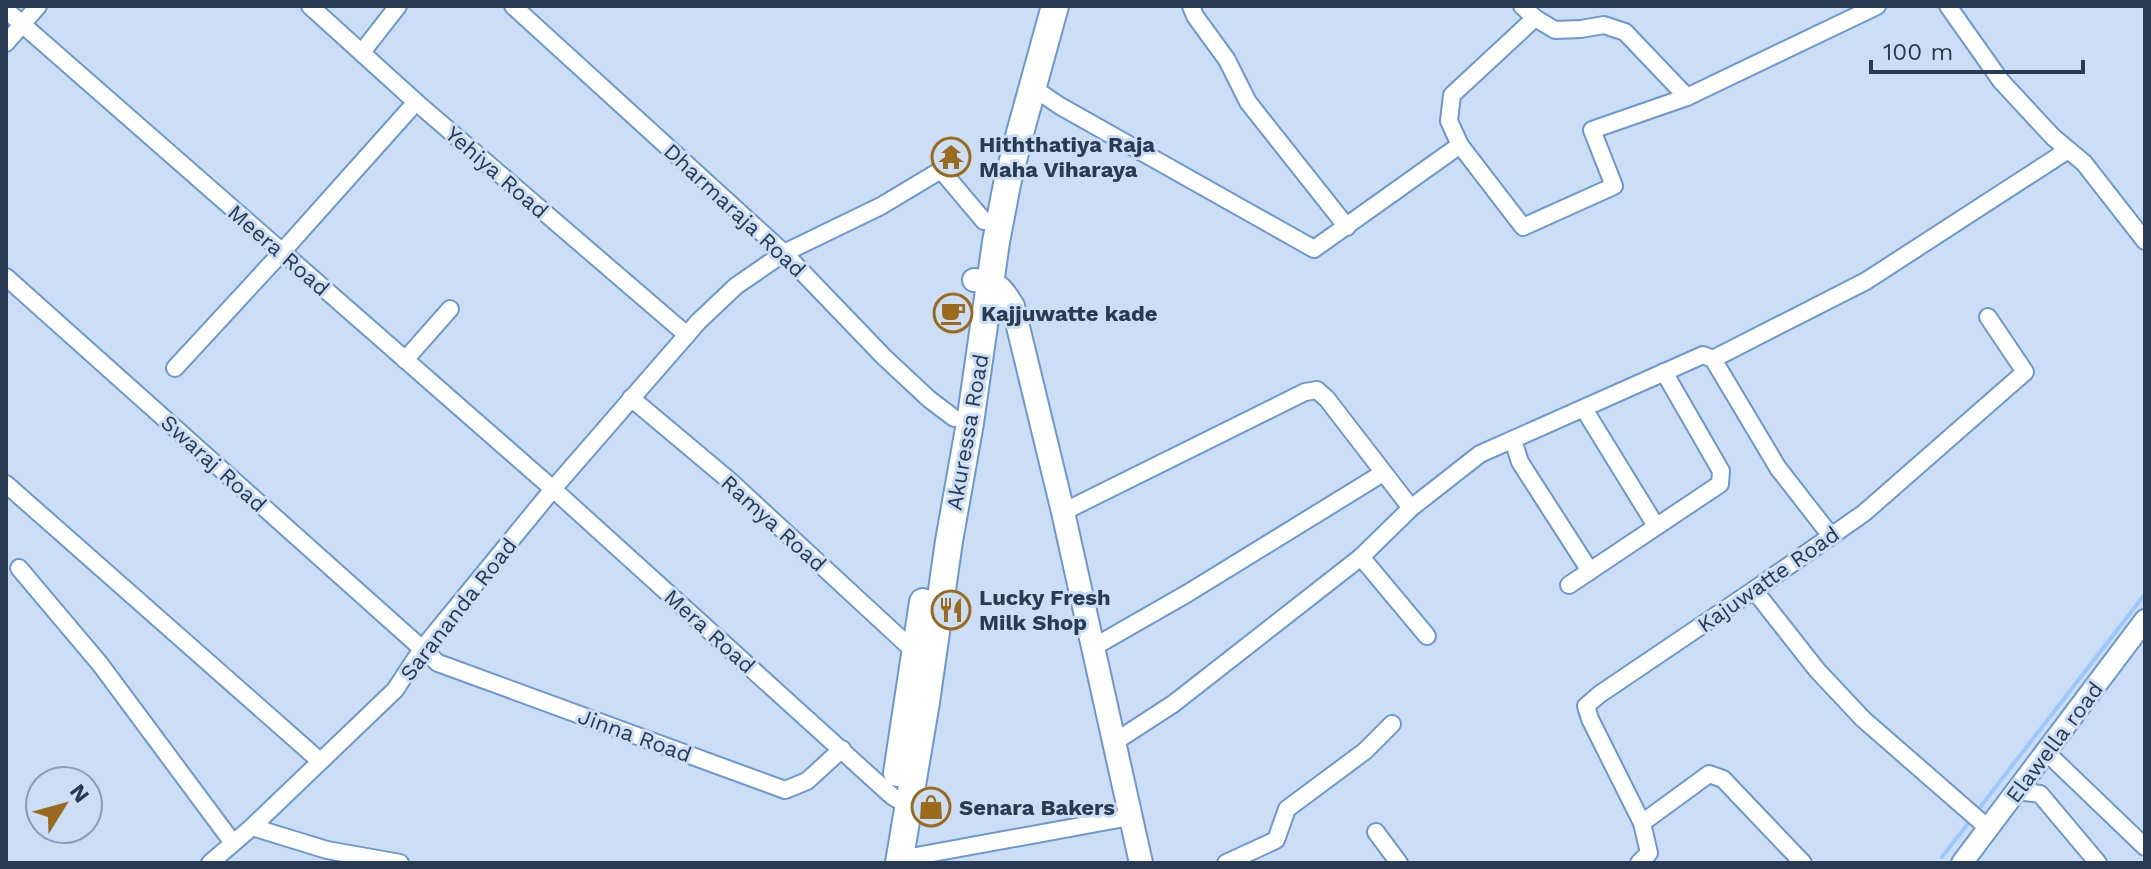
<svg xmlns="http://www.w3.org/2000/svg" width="2151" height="869" viewBox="0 0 2151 869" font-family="'Work Sans',sans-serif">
	<rect width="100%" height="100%" fill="#cbdef6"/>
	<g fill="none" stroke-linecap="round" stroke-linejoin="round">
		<g stroke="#9cc8ff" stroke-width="4">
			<polyline points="1981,806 2145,594"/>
			<polyline points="1942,857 1970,821"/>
		</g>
		<g stroke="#6b98cf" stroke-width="20">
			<g id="minor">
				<polyline points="310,6 416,102 687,335"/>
				<polyline points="513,6 784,253 884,357 929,399 954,418"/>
				<polyline points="1191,6 1195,16 1227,60 1248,102 1347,227"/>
				<polyline points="1522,6 1535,18 1555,30 1581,29 1604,25 1625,32 1687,97"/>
				<polyline points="1948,6 2001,81 2053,137 2084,163 2145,241"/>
				<polyline points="6,10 553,489 892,796 908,806"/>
				<polyline points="6,43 38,6"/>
				<polyline points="362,52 398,6"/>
				<polyline points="1032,87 1060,106 1314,249 1460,145 1449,121 1452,95 1535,18"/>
				<polyline points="1460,145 1523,227 1614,186 1592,130 1687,97 1877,6"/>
				<polyline points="6,277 438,663 785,790 807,781 842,749"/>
				<polyline points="1713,359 1866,281 2068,150"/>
				<polyline points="405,360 450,309"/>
				<polyline points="175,368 282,252 416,102"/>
				<polyline points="631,398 730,481 914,651"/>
				<polyline points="1584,409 1656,526"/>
				<polyline points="1513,440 1520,462 1590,571"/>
				<polyline points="6,484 320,761"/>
				<polyline points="1063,512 1305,392 1317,390 1327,399 1411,508"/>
				<polyline points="1361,557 1427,636"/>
				<polyline points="19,568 100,664 233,843"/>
				<polyline points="1569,585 1720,484 1721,471 1664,372"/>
				<polyline points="1754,590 1817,670 1863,719 1988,828"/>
				<polyline points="1092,648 1188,593 1383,473"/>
				<polyline points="1113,743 1173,704 1361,557 1411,508 1480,454 1703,355 1713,359 1778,468 1831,536"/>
				<polyline points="2046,752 2145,847"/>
				<polyline points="2016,791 2040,794 2098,863"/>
				<polyline points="1642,823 1709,774 1723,779 1803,863"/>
				<polyline points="252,827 327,850 400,863"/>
				<polyline points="1376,832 1399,863"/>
				<polyline points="900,859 1130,817"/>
				<polyline points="210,863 252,827 395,690 422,649 553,489 698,322 736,286 784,253 881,206 941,170 984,221"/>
				<polyline points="1226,863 1276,840 1287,809 1365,751 1392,724"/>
				<polyline points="1639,863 1649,853 1642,823 1590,719 1586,706 1600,694 1754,590 1864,513 2025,372 1988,317"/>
			</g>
		</g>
		<g stroke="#6b98cf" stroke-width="24">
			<polyline id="tertiary" points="1962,863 2145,620"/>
		</g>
		<g stroke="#6b98cf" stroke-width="26">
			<path id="secondary" d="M974,280C997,282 1001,286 1013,306L1063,512L1141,863"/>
		</g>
		<g stroke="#6b98cf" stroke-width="30">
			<g id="trunk">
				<polyline points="897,773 923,602"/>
				<polyline points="899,863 926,702 949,541 970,423 996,242 1007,184 1020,133 1055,6"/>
			</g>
		</g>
		<use href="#minor" stroke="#fff" stroke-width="16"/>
		<use href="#tertiary" stroke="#fff" stroke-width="20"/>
		<use href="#secondary" stroke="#fff" stroke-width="22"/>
		<use href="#trunk" stroke="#fff" stroke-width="26"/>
	</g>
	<defs>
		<g id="temple-ring" transform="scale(2)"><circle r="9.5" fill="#cbdef6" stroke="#9b6b1d" stroke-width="1.5"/><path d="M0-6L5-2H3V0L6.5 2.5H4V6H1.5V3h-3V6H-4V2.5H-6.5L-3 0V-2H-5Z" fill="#9b6b1d"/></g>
		<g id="cafe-ring" transform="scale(2)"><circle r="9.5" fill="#cbdef6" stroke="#9b6b1d" stroke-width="1.5"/><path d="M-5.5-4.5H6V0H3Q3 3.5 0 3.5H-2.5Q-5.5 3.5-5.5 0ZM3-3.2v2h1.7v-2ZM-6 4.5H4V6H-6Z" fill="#9b6b1d"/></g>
		<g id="restaurant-ring" transform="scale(2)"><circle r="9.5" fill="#cbdef6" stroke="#9b6b1d" stroke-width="1.5"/><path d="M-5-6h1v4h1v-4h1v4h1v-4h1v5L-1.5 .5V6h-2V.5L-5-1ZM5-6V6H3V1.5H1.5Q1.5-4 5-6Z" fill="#9b6b1d"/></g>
		<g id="shop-ring" transform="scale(2)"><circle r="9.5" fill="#cbdef6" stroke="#9b6b1d" stroke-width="1.5"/><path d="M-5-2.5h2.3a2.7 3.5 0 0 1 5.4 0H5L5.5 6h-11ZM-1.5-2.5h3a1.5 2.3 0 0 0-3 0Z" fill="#9b6b1d"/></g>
	</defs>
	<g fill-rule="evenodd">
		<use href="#temple-ring" x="951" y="157"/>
		<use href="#cafe-ring" x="953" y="313"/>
		<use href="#restaurant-ring" x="951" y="610"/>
		<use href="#shop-ring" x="931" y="807"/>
	</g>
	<g text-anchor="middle" stroke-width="6" stroke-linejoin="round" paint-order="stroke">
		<g font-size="22" font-weight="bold" fill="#283b53" stroke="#cbdef6" text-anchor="start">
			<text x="979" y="152">Hiththatiya Raja<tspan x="979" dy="25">Maha Viharaya</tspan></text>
			<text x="981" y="321">Kajjuwatte kade</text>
			<text x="979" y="605">Lucky Fresh<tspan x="979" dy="25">Milk Shop</tspan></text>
			<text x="959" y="815">Senara Bakers</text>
		</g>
		<g font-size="22" fill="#283b53" stroke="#cbdef6">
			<text transform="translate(497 172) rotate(41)" y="8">Yehiya Road</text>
			<text transform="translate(735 210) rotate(43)" y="8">Dharmaraja Road</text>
			<text transform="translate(279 250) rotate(41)" y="8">Meera Road</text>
			<text transform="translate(967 432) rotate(-80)" y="8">Akuressa Road</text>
			<text transform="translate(214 463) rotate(42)" y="8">Swaraj Road</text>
			<text transform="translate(774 523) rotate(42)" y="8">Ramya Road</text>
			<text transform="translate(1768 579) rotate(-35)" y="8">Kajuwatte Road</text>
			<text transform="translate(458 609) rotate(-52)" y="8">Sarananda Road</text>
			<text transform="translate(710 631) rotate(42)" y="8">Mera Road</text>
			<text transform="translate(635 735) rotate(20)" y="8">Jinna Road</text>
			<text transform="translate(2054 742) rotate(-53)" y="8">Elawella road</text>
		</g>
	</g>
	<rect width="2151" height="869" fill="none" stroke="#283b53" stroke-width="16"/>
	<g transform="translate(64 805) rotate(53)"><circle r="38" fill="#cbdef6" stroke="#8a9db5" stroke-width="2"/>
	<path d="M0-6L14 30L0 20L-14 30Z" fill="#9b6b1d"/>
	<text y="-12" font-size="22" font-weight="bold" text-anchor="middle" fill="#283b53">N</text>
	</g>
	<path d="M1871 60v12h212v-12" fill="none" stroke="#283b53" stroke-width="4"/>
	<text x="1883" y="60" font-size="24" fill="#283b53" stroke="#cbdef6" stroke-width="6" paint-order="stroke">100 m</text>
</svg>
